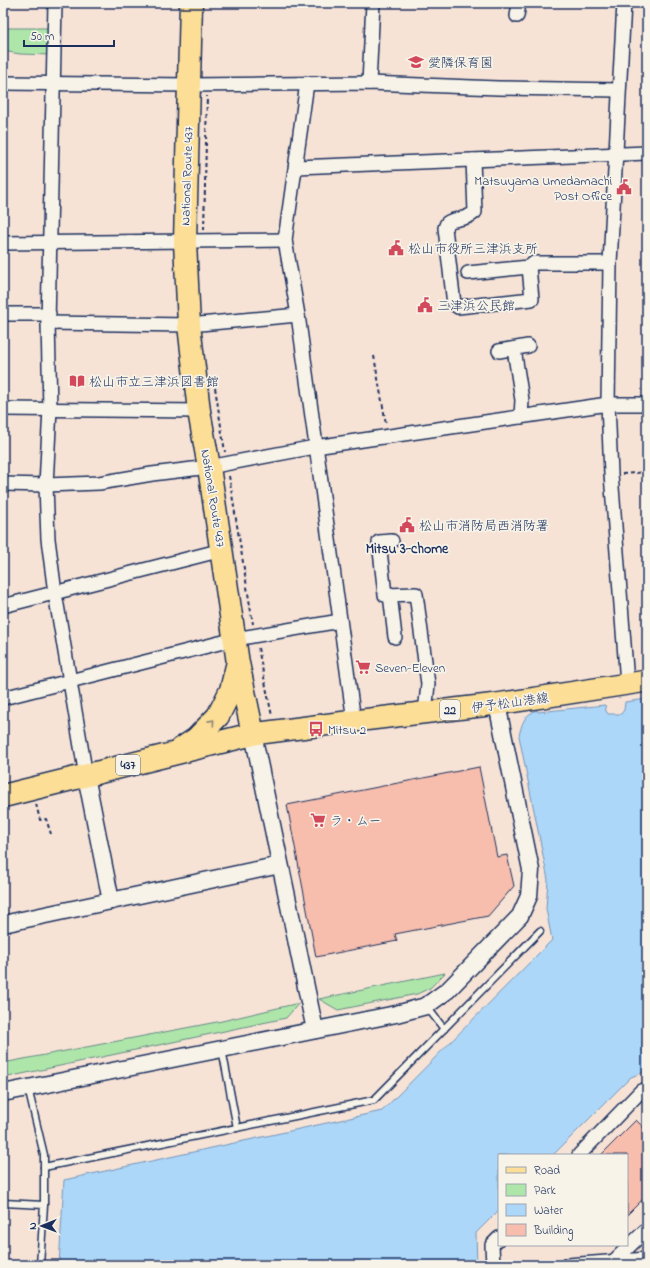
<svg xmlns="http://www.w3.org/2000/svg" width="650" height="1268" viewBox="0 0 650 1268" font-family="'Indie Flower','Klee One',sans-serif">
	<rect width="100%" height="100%" fill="#f7e3d6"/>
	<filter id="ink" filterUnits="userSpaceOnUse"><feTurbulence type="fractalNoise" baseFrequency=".025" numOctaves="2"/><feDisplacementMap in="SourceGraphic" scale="8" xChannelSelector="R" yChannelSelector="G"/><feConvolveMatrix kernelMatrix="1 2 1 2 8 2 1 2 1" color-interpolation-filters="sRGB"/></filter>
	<g filter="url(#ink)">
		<g fill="#aee6aa" stroke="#648a84">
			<polygon points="3,28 52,28 51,55 20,54 3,51"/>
			<polygon points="445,973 430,988 417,994 338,1010 319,999"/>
			<polygon points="299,1003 286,1018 3,1078 3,1063 222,1021"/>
		</g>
		<path fill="#add7f8" stroke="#7394ba" d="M647,699V1071L631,1077L553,1155H499V1210L476,1233L477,1265H59L64,1180L382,1111L552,940L546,909L548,880L519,736C522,723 524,715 537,710L538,712L605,705L606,711L608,714H621L624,710L625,702Z"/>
		<g fill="#f7bead" stroke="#1b2f5e">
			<polygon points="479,767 497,857 507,855 514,886 488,916 395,934 397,941 316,957 287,805"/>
			<polygon points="636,1120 647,1131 647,1195 627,1215 627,1155 601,1155"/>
		</g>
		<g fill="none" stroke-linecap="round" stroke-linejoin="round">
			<g stroke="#1b2f5e" stroke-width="9">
				<g id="service">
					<polyline points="427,1007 444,1029"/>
					<polyline points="222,1049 237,1128"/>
					<polyline points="28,1088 44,1155 44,1205"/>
					<polyline points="44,1167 374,1100 540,931"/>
					<polyline points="3,1203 44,1205 40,1265"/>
				</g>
			</g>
			<g stroke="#1b2f5e" stroke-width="16">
				<g id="minor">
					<polyline points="55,3 48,323 50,409 46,485 48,539 55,593 86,776"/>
					<polyline points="624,3 610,263 608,404 611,474 627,683"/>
					<polyline points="517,16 519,3"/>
					<polyline points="3,83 189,85 369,83 498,88 618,90"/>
					<polyline points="307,83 285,240 298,315 354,721"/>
					<polyline points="369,83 373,3"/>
					<path d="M473,160L475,212C465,221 457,217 447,223L445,228L454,304L458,307L532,299L529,267"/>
					<polyline points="296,167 647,153"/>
					<polyline points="3,243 285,240"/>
					<polyline points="468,273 529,267 534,263 610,263"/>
					<polyline points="3,314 49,314"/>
					<polyline points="48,323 189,325 298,315"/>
					<polyline points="514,349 522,400 521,417"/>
					<polyline points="499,351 528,346"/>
					<polyline points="3,409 199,411"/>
					<polyline points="3,484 46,485 99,483 152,474 209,467 315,447 608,404 647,404"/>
					<polyline points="392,541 379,542 385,595 416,594 428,684 425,713"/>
					<polyline points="390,594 395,637"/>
					<polyline points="3,606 222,550"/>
					<polyline points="3,698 235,639 340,621"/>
					<polyline points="579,1155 641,1091 647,1089"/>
					<polyline points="493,1265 492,1245 499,1238"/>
					<polyline points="567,1265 647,1259"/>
					<polyline points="613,1265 613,1262 647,1229"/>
				</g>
			</g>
			<g stroke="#1b2f5e" stroke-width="19">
				<g id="tertiary">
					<polyline points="253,734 315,1030"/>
					<polyline points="86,776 111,901"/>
					<polyline points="3,924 280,865"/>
					<polyline points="3,1093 396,1014 426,1006 448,990 520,916 529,896 531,870 497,704"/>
				</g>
			</g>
			<g stroke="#1b2f5e" stroke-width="24">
				<polyline id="primary" points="253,734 354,721 497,704 647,681"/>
			</g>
			<g stroke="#1b2f5e" stroke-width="25">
				<g id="trunk">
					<polyline points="181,749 196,739 218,716 231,690 237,666"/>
					<polyline points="3,796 253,734 238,663 209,467 199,411 189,325 185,242 191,3"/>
				</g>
			</g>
			<g stroke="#1b2f5e" stroke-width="2" stroke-dasharray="4 3" stroke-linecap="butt">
				<polyline points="204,230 207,96"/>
				<polyline points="374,356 386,424"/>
				<polyline points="214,381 225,452"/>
				<polyline points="622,474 647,472"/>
				<polyline points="229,476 253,624"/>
				<polyline points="258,648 272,716"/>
				<polyline points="36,804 40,820 46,819 51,834"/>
			</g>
			<use href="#service" stroke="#f7f3e8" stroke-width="6"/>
			<use href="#minor" stroke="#f7f3e8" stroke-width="13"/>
			<use href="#tertiary" stroke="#f7f3e8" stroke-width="16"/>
			<use href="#primary" stroke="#fcde96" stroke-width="21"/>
			<use href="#trunk" stroke="#fcde96" stroke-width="22"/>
		</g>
		<defs><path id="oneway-chevron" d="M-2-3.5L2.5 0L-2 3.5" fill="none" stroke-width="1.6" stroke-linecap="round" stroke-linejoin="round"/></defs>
		<use stroke="#8c867a" href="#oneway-chevron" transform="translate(212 722) rotate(-48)"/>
	</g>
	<defs>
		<g id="school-bare" transform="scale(1.2)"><path d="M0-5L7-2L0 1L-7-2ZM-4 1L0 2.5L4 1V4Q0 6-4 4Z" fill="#d1495b" stroke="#f7f3e8" stroke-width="2.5" paint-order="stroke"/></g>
		<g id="civic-bare" transform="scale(1.2)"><path d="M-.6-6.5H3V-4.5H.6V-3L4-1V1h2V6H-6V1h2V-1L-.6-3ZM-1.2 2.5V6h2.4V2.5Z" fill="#d1495b" stroke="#f7f3e8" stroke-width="2.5" paint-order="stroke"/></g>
		<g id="library-bare" transform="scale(1.2)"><path d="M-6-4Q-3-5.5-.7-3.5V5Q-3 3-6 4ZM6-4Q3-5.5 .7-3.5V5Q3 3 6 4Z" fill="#d1495b" stroke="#f7f3e8" stroke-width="2.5" paint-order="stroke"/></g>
		<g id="supermarket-bare" transform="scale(1.2)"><path d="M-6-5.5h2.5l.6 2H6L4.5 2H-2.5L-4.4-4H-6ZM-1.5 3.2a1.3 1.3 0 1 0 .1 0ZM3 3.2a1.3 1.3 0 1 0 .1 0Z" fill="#d1495b" stroke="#f7f3e8" stroke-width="2.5" paint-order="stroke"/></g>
		<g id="bus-bare" transform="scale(1.2)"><path d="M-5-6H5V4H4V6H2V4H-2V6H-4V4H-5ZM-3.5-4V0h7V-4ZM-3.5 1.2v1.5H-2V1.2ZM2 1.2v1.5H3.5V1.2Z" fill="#d1495b" stroke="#f7f3e8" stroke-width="2.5" paint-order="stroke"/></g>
	</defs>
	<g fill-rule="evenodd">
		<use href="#school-bare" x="416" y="62"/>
		<use href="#civic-bare" x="624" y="187"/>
		<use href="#civic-bare" x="396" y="248"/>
		<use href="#civic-bare" x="425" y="305"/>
		<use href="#library-bare" x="77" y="381"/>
		<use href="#civic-bare" x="407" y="525"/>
		<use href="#supermarket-bare" x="363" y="667"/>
		<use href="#bus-bare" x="316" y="729"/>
		<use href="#supermarket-bare" x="318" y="820"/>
	</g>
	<g text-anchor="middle" stroke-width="3.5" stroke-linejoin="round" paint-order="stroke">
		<g fill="#f7f3e8" stroke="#5d6a87" stroke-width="1">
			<rect x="440" y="700" width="20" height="20" rx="3"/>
			<rect x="116" y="755" width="24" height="20" rx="3"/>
		</g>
		<g font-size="12" font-weight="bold" fill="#1b2f5e">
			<text x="450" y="714">22</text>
			<text x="128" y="769">437</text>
		</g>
		<g font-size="13" fill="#1b2f5e" stroke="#f7f3e8" text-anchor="start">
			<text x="428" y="67">愛隣保育園</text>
			<text x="612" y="185" text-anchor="end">Matsuyama Umedamachi<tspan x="612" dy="15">Post Office</tspan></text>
			<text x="408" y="253">松山市役所三津浜支所</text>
			<text x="437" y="310">三津浜公民館</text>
			<text x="89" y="386">松山市立三津浜図書館</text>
			<text x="419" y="530">松山市消防局西消防署</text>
			<text x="375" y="672">Seven-Eleven</text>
			<text x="328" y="734">Mitsu 2</text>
			<text x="330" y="825">ラ・ムー</text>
		</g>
		<g font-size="13" fill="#1b2f5e" stroke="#f7f3e8">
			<text transform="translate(186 176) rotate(-88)" y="5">National Route 437</text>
			<text transform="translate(214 498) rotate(81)" y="5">National Route 437</text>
			<text transform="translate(510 702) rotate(-8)" y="5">伊予松山港線</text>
		</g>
		<g font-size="14" font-weight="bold" fill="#1b2f5e" stroke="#f7f3e8">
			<text x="407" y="553">Mitsu 3-chome</text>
		</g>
	</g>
	<rect width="650" height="1268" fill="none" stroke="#f7f3e8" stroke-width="16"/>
	<rect x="8" y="8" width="634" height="1252" fill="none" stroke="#1b2f5e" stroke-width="1.5" filter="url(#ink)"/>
	<rect x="498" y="1154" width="130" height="92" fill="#f7f3e8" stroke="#9fa5b1"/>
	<rect x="506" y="1167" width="20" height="6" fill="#fcde96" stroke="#9fa5b1"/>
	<text x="534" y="1174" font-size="12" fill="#1b2f5e">Road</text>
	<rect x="506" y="1184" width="20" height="12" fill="#aee6aa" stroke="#9fa5b1"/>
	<text x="534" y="1194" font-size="12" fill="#1b2f5e">Park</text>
	<rect x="506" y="1204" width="20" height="12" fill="#add7f8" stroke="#9fa5b1"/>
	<text x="534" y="1214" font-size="12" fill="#1b2f5e">Water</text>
	<rect x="506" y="1224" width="20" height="12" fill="#f7bead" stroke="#9fa5b1"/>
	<text x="534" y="1234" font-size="12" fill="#1b2f5e">Building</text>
	<g transform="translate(42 1226) rotate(269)" stroke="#f7f3e8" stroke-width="3" paint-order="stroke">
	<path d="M0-3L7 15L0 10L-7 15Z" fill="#1b2f5e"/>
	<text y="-6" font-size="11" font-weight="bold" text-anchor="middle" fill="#1b2f5e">N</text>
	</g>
	<path d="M24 40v6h90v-6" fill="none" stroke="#1b2f5e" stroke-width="2"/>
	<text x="30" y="40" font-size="12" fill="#1b2f5e" stroke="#f7f3e8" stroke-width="3" paint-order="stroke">50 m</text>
</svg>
